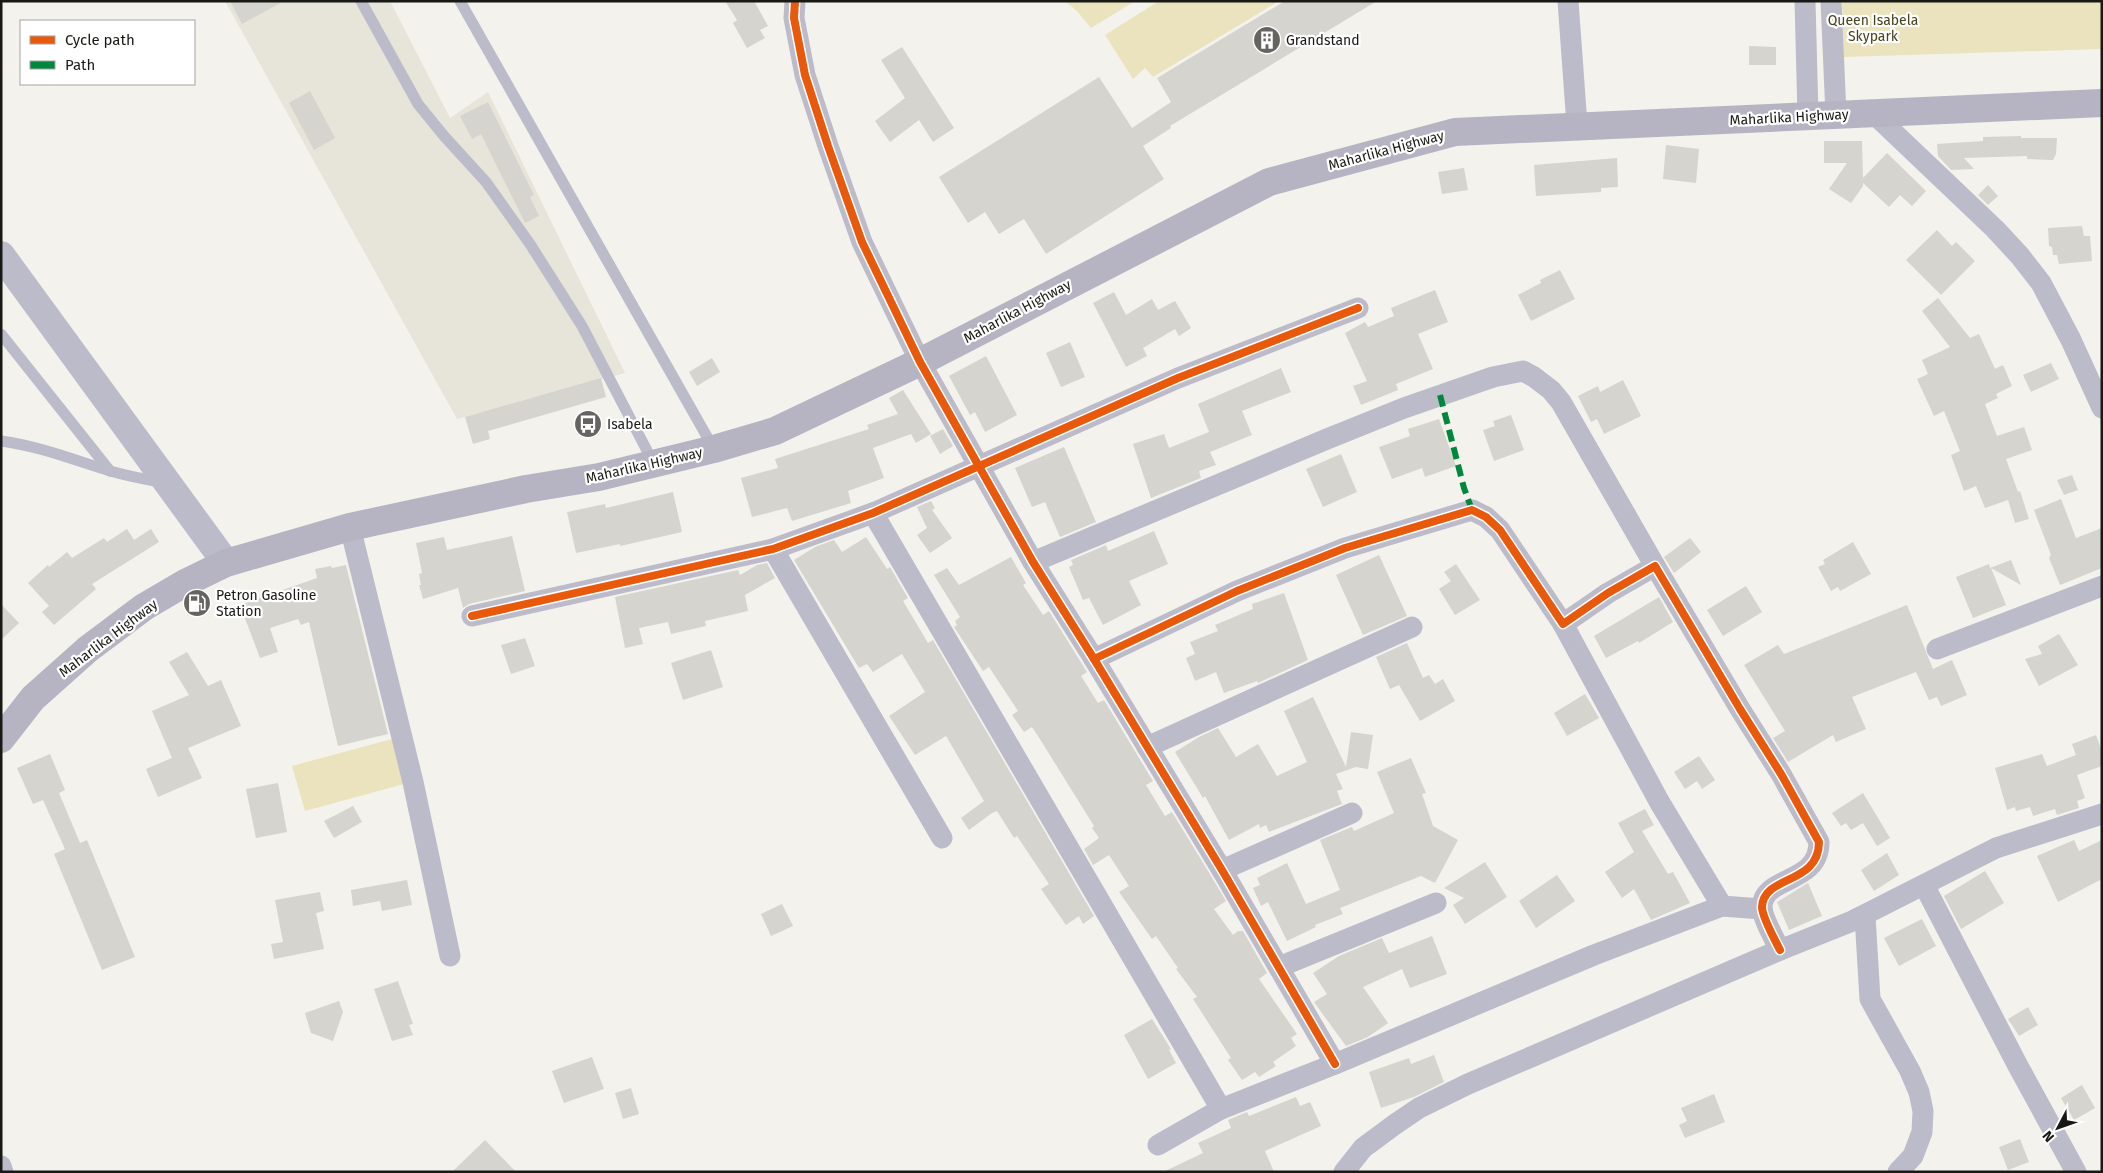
<svg xmlns="http://www.w3.org/2000/svg" width="2103" height="1173" viewBox="0 0 2103 1173" font-family="'Fira Sans',sans-serif">
	<rect width="100%" height="100%" fill="#f3f2ec"/>
	<polygon fill="#e7e4d9" points="225,1 390,1 450,118 488,92 625,373 457,419"/>
	<g fill="#ebe3bd">
		<polygon points="1065,1 1135,1 1091,28 1077,11"/>
		<polygon points="1159,1 1279,1 1153,77 1145,68 1133,79 1105,35"/>
		<polygon points="1842,1 2102,1 2102,49 1844,57"/>
		<polygon points="392,739 404,784 305,811 292,766"/>
	</g>
	<g fill="#d5d4cf">
		<polygon points="230,1 284,1 242,24"/>
		<polygon points="725,1 754,1 768,26 760,30 765,38 747,48 733,23 737,20"/>
		<polygon points="1285,1 1377,1 1170,126 1171,128 1143,146 1164,179 1046,254 1024,219 999,234 985,212 968,223 939,177 1099,77 1132,128 1171,102 1157,78"/>
		<polygon points="1749,46 1776,47 1776,65 1749,65"/>
		<polygon points="902,47 954,128 933,142 919,120 890,142 875,121 905,98 881,60"/>
		<polygon points="310,91 335,138 314,150 289,103"/>
		<polygon points="488,102 534,195 530,197 539,216 525,223 481,134 472,139 460,116"/>
		<polygon points="2021,136 2021,138 2057,138 2056,154 2053,160 2027,159 2027,156 1964,158 1974,169 1951,170 1938,156 1937,144 1983,141 1983,137"/>
		<polygon points="1824,141 1862,141 1863,178 1887,153 1926,191 1912,206 1900,195 1889,207 1863,183 1863,186 1851,203 1829,189 1847,163 1824,163"/>
		<polygon points="1666,145 1699,149 1696,183 1663,179"/>
		<polygon points="1617,158 1618,187 1601,188 1601,192 1536,196 1534,165"/>
		<polygon points="1464,168 1468,190 1442,194 1438,172"/>
		<polygon points="1988,185 1998,196 1988,205 1978,195"/>
		<polygon points="2082,226 2084,236 2090,236 2092,261 2059,264 2057,255 2053,255 2052,247 2049,246 2048,228"/>
		<polygon points="1937,230 1952,246 1956,242 1975,261 1941,295 1906,260"/>
		<polygon points="1560,270 1575,299 1531,321 1518,295 1541,283 1540,280"/>
		<polygon points="1435,290 1448,322 1418,334 1433,369 1396,384 1398,390 1361,405 1353,386 1367,381 1345,333 1365,322 1368,327 1394,316 1391,308"/>
		<polygon points="1114,292 1126,315 1152,299 1158,310 1175,301 1191,328 1179,336 1175,329 1143,348 1147,356 1126,367 1093,303"/>
		<polygon points="1938,298 1970,338 1979,334 1995,369 2003,365 2012,386 1996,394 1998,398 1985,404 1997,436 2024,427 2032,450 2006,459 2018,492 2020,491 2029,519 2015,523 2008,500 1985,508 1976,486 1964,491 1951,455 1960,451 1944,411 1934,416 1917,379 1928,374 1922,360 1950,347 1922,311"/>
		<polygon points="1070,342 1085,377 1061,387 1046,353"/>
		<polygon points="986,356 1017,415 985,432 975,412 970,415 949,376"/>
		<polygon points="712,358 720,372 697,386 689,372"/>
		<polygon points="2051,363 2059,379 2031,392 2023,375"/>
		<polygon points="1281,368 1291,392 1242,411 1252,435 1210,452 1216,465 1199,471 1201,478 1151,498 1133,444 1164,434 1169,448 1209,432 1198,404"/>
		<polygon points="601,378 606,397 488,431 490,439 473,444 465,417"/>
		<polygon points="1623,380 1641,416 1604,434 1597,419 1591,422 1578,396 1598,386 1600,392"/>
		<polygon points="903,390 931,434 916,443 911,434 873,448 884,478 848,491 851,503 792,521 787,508 752,517 741,478 778,468 775,459 869,429 867,425 898,414 889,398"/>
		<polygon points="1511,415 1524,450 1494,461 1483,430 1495,426 1493,421"/>
		<polygon points="1439,419 1456,466 1425,477 1422,468 1392,479 1379,447 1410,436 1408,429"/>
		<polygon points="943,429 953,446 940,454 930,436"/>
		<polygon points="1064,447 1096,522 1060,537 1045,502 1032,507 1015,468"/>
		<polygon points="1341,454 1357,492 1323,507 1306,469"/>
		<polygon points="2072,475 2078,490 2064,495 2057,480"/>
		<polygon points="673,492 682,532 620,546 620,544 576,553 567,512 605,504 606,508"/>
		<polygon points="2061,499 2076,538 2102,528 2102,568 2060,585 2049,558 2051,555 2034,510"/>
		<polygon points="931,501 935,508 932,510 952,538 930,553 917,535 927,528 917,507"/>
		<polygon points="127,529 134,540 151,529 159,542 92,584 96,589 54,625 42,612 49,606 28,583 48,565 49,567 67,552 72,558 104,538 107,542"/>
		<polygon points="1154,531 1168,564 1129,581 1141,605 1103,625 1089,598 1083,600 1069,567 1073,565 1071,560 1106,545 1108,551"/>
		<polygon points="512,536 525,591 469,604 463,608 458,588 423,599 419,585 421,585 419,574 422,573 416,543 444,537 447,550"/>
		<polygon points="866,537 887,569 890,567 908,598 903,601 928,643 933,640 1094,916 1083,924 1079,916 1066,925 1041,889 1049,884 1017,836 1014,838 997,811 992,813 969,830 961,818 984,801 946,736 915,755 889,716 925,692 902,654 873,672 867,664 859,668 794,560 815,547 834,540 842,552"/>
		<polygon points="1690,538 1701,552 1674,573 1664,557"/>
		<polygon points="1853,542 1871,574 1840,591 1838,587 1831,591 1818,567 1825,564 1823,560"/>
		<polygon points="1379,555 1407,616 1363,635 1336,575"/>
		<polygon points="1011,557 1026,583 1023,585 1043,615 1049,611 1087,672 1081,676 1098,703 1104,700 1153,781 1146,785 1165,816 1172,812 1211,876 1226,901 1214,909 1233,935 1238,931 1243,931 1267,973 1259,979 1297,1034 1291,1038 1296,1046 1273,1062 1276,1066 1259,1077 1255,1072 1242,1080 1228,1060 1231,1058 1193,999 1197,997 1176,969 1178,968 1156,936 1152,939 1119,892 1129,886 1109,855 1093,865 1084,849 1099,838 1092,828 1094,826 1038,736 1032,727 1024,732 1012,715 1018,711 989,667 983,671 954,627 957,625 955,621 960,617 934,575 947,568 959,585"/>
		<polygon points="2011,560 2021,585 1991,568 2006,605 1973,618 1956,577 1989,564 1990,568"/>
		<polygon points="767,563 775,578 745,595 748,611 705,621 706,626 671,634 668,622 639,628 643,644 625,648 615,597 738,570 740,575 757,565"/>
		<polygon points="1456,564 1480,600 1455,615 1439,589 1451,581 1444,572"/>
		<polygon points="346,565 388,734 338,746 309,622 301,625 298,619 270,628 278,652 260,658 240,605 317,578 315,569 331,566 332,568"/>
		<polygon points="1746,586 1762,612 1723,636 1707,610"/>
		<polygon points="1284,593 1308,660 1258,683 1257,681 1224,693 1216,672 1195,681 1186,658 1195,654 1190,642 1218,631 1215,625 1253,609 1252,604"/>
		<polygon points="1659,597 1673,622 1639,643 1638,641 1606,658 1594,636"/>
		<polygon points="1,604 19,623 1,640"/>
		<polygon points="1907,605 1933,669 1952,660 1967,695 1941,706 1937,697 1929,700 1916,672 1852,697 1866,729 1836,742 1833,735 1788,762 1773,738 1785,731 1744,665 1778,645 1784,654"/>
		<polygon points="2059,634 2078,665 2039,686 2025,659 2042,654 2038,646"/>
		<polygon points="525,638 535,666 511,674 501,645"/>
		<polygon points="1407,643 1423,678 1429,675 1435,684 1443,679 1455,701 1420,721 1399,685 1390,689 1376,657"/>
		<polygon points="711,650 723,687 683,700 671,663"/>
		<polygon points="187,652 208,686 221,680 241,726 188,748 202,778 158,797 146,769 172,758 152,711 189,695 169,662"/>
		<polygon points="1585,694 1599,718 1567,736 1554,713"/>
		<polygon points="1313,697 1346,767 1351,732 1373,735 1368,769 1356,767 1336,774 1343,789 1337,791 1342,804 1269,832 1266,825 1260,828 1259,824 1229,840 1205,796 1203,798 1175,752 1199,737 1218,728 1236,757 1258,744 1277,776 1307,762 1284,711"/>
		<polygon points="2096,735 2102,752 2102,766 2077,775 2085,798 2077,801 2079,808 2057,815 2055,809 2033,816 2030,807 2016,811 2015,807 2007,810 1995,768 2042,754 2047,766 2076,755 2072,744"/>
		<polygon points="50,754 65,790 59,793 80,843 87,840 135,957 102,970 54,854 65,849 43,800 33,804 17,768"/>
		<polygon points="1699,756 1715,780 1702,789 1697,781 1685,789 1674,772"/>
		<polygon points="1411,758 1426,793 1422,794 1433,826 1458,840 1435,883 1421,876 1340,908 1343,914 1315,925 1316,927 1287,941 1268,902 1261,906 1253,888 1260,885 1257,878 1287,863 1306,904 1340,890 1320,840 1352,827 1354,831 1394,813 1377,772"/>
		<polygon points="278,783 287,832 256,838 246,789"/>
		<polygon points="1863,793 1890,838 1877,846 1863,823 1851,830 1846,823 1841,826 1832,813"/>
		<polygon points="353,806 362,822 334,838 324,821"/>
		<polygon points="1645,809 1654,825 1642,831 1668,874 1673,872 1690,903 1651,920 1634,889 1622,898 1605,872 1634,852 1618,823"/>
		<polygon points="2074,840 2079,851 2102,840 2102,879 2058,902 2037,856"/>
		<polygon points="1887,853 1899,875 1874,891 1861,870"/>
		<polygon points="1485,862 1507,897 1465,924 1453,905 1464,898 1444,888"/>
		<polygon points="1985,871 2004,903 1961,929 1944,896"/>
		<polygon points="1557,875 1575,901 1536,928 1519,901"/>
		<polygon points="407,880 412,905 382,911 380,901 353,906 351,890"/>
		<polygon points="1808,883 1822,916 1789,930 1777,902"/>
		<polygon points="320,892 324,911 316,913 324,949 274,959 271,944 283,942 275,900"/>
		<polygon points="782,904 793,926 771,936 761,914"/>
		<polygon points="1922,919 1936,946 1899,966 1884,938"/>
		<polygon points="1432,936 1447,974 1410,988 1402,969 1363,987 1388,1023 1368,1037 1346,1046 1314,1002 1327,994 1313,973 1339,956 1382,938 1389,953"/>
		<polygon points="398,981 413,1024 409,1025 413,1035 392,1041 374,989"/>
		<polygon points="339,1001 343,1012 333,1041 311,1033 305,1013"/>
		<polygon points="2028,1007 2038,1025 2019,1036 2008,1019"/>
		<polygon points="1152,1019 1171,1049 1169,1050 1176,1063 1148,1079 1124,1035"/>
		<polygon points="1434,1055 1444,1082 1414,1097 1381,1108 1369,1072 1409,1058 1411,1064"/>
		<polygon points="592,1057 604,1089 564,1103 552,1071"/>
		<polygon points="2082,1085 2095,1108 2074,1120 2061,1098"/>
		<polygon points="631,1088 639,1114 623,1119 615,1093"/>
		<polygon points="1714,1094 1725,1122 1685,1138 1679,1125 1687,1121 1681,1108"/>
		<polygon points="1296,1097 1300,1106 1310,1102 1321,1126 1265,1151 1274,1172 1163,1172 1203,1153 1198,1143 1231,1128 1228,1120 1247,1112 1249,1116"/>
		<polygon points="2020,1139 2029,1162 2008,1170 1999,1147"/>
		<polygon points="485,1140 516,1172 452,1172"/>
	</g>
	<g fill="none" stroke-linecap="round" stroke-linejoin="round">
		<g stroke="#bcbbca" stroke-width="11">
			<polyline points="361,1 418,104 444,136 486,182 530,244 582,326 654,464"/>
			<polyline points="460,1 714,449"/>
			<polyline points="1,334 110,471"/>
			<path d="M1,441C39,446 74,460 110,471C127,476 145,479 163,483"/>
		</g>
		<g stroke="#bcbbca" stroke-width="21">
			<polyline points="795,1 794,18 805,75 828,146 862,242 920,362 1033,562 1094,659 1222,870 1335,1064"/>
			<polyline points="1568,1 1577,125"/>
			<polyline points="1805,1 1808,116"/>
			<polyline points="1831,1 1836,115"/>
			<polyline points="1872,112 1995,229 2020,256 2041,283 2071,340 2102,408"/>
			<polyline points="873,513 1221,1109"/>
			<polyline points="350,527 413,782 450,956"/>
			<polyline points="773,549 942,838"/>
			<polyline points="1033,562 1327,439 1404,408 1493,377 1523,371 1534,377 1551,390 1561,402 1655,566"/>
			<polyline points="472,616 773,549 873,513 1178,378 1358,308"/>
			<polyline points="1563,624 1660,803 1722,906"/>
			<polyline points="1937,649 2102,586"/>
			<path d="M1094,659L1237,591L1345,548L1472,510L1486,517L1500,530L1563,624L1608,593L1655,566L1740,709L1781,774L1819,842C1819,885 1763,875 1762,907C1762,917 1775,940 1780,950"/>
			<polyline points="1147,747 1412,627"/>
			<polyline points="1222,870 1352,813"/>
			<polyline points="1924,885 2018,1066 2076,1172"/>
			<polyline points="1856,919 1865,916 1870,999 1910,1071 1919,1092 1923,1111 1922,1132 1913,1156 1898,1172"/>
			<polyline points="1856,919 1996,848 2102,814"/>
			<polyline points="1279,967 1436,903"/>
			<polyline points="1158,1145 1221,1109 1335,1064 1594,955 1722,906 1762,909"/>
			<polyline points="1,1166 3,1172"/>
			<polyline points="1344,1172 1363,1148 1394,1125 1419,1108 1468,1084 1780,950 1865,916"/>
		</g>
		<polyline stroke="#bcbbca" stroke-width="28" points="1,255 226,563"/>
		<polyline stroke="#b6b4c2" stroke-width="28" points="1,739 33,698 88,649 144,607 185,583 226,563 350,527 526,489 599,477 714,449 775,431 920,362 1269,182 1455,132 2102,103"/>
		<polyline stroke="#00873e" stroke-width="6" stroke-dasharray="12 6" stroke-linecap="butt" points="1440,395 1464,488 1472,510"/>
		<g stroke="#fff" stroke-width="11">
			<g id="cycleway">
				<polyline points="795,1 794,18 805,75 828,146 862,242 920,362 1033,562 1094,659 1222,870 1335,1064"/>
				<polyline points="472,616 773,549 873,513 1178,378 1358,308"/>
				<path d="M1094,659L1237,591L1345,548L1472,510L1486,517L1500,530L1563,624L1608,593L1655,566L1740,709L1781,774L1819,842C1819,885 1763,875 1762,907C1762,917 1775,940 1780,950"/>
			</g>
		</g>
		<use href="#cycleway" stroke="#e8590c" stroke-width="8"/>
	</g>
	<defs>
		<g id="building-disc" transform="scale(1.4375)"><circle r="9.5" fill="#656460" stroke="#fff"/><path d="M-4-6H4V6H1V3H-1V6H-4ZM-2.5-4.3h1.7v1.8h-1.7ZM.8-4.3h1.7v1.8H.8ZM-2.5-1h1.7V.8h-1.7ZM.8-1h1.7V.8H.8Z" fill="#fff"/></g>
		<g id="bus-disc" transform="scale(1.4375)"><circle r="9.5" fill="#656460" stroke="#fff"/><path d="M-5-6H5V4H4V6H2V4H-2V6H-4V4H-5ZM-3.5-4V0h7V-4ZM-3.5 1.2v1.5H-2V1.2ZM2 1.2v1.5H3.5V1.2Z" fill="#fff"/></g>
		<g id="fuel-disc" transform="scale(1.4375)"><circle r="9.5" fill="#656460" stroke="#fff"/><path d="M-5.5-6h7V0h2V4h1.3V-2.5L3-4.5l.8-.8L6-3V5H2.5V1h-1V6h-7ZM-4.2-4.7v3.2H.2V-4.7Z" fill="#fff"/></g>
	</defs>
	<g fill-rule="evenodd">
		<use href="#building-disc" x="1267" y="40"/>
		<use href="#bus-disc" x="588" y="424"/>
		<use href="#fuel-disc" x="197" y="603"/>
	</g>
	<g text-anchor="middle" stroke-width="4.5" stroke-linejoin="round" paint-order="stroke">
		<g font-size="14" fill="#49411c" stroke="#fff">
			<text x="1873" y="25">Queen Isabela<tspan x="1873" dy="16">Skypark</tspan></text>
		</g>
		<g font-size="14" fill="#181814" stroke="#fff" text-anchor="start">
			<text x="1286" y="45">Grandstand</text>
			<text x="607" y="429">Isabela</text>
			<text x="216" y="600">Petron Gasoline<tspan x="216" dy="16">Station</tspan></text>
		</g>
		<g font-size="14" fill="#181814" stroke="#fff">
			<text transform="translate(1789 117) rotate(-3)" y="5">Maharlika Highway</text>
			<text transform="translate(1386 150) rotate(-15)" y="5">Maharlika Highway</text>
			<text transform="translate(1017 311) rotate(-28)" y="5">Maharlika Highway</text>
			<text transform="translate(644 465) rotate(-13)" y="5">Maharlika Highway</text>
			<text transform="translate(108 638) rotate(-37)" y="5">Maharlika Highway</text>
		</g>
	</g>
	<rect width="2103" height="1173" fill="none" stroke="#181814" stroke-width="5"/>
	<rect x="20" y="20" width="175" height="65" fill="#ffffff" stroke="#a3a3a1"/>
	<rect x="30" y="36" width="25" height="8" fill="#e8590c" stroke="#a3a3a1"/>
	<text x="65" y="45" font-size="15" fill="#181814">Cycle path</text>
	<rect x="30" y="61" width="25" height="8" fill="#00873e" stroke="#a3a3a1"/>
	<text x="65" y="70" font-size="15" fill="#181814">Path</text>
	<g transform="translate(2058 1128) rotate(229)" stroke="#ffffff" stroke-width="4" paint-order="stroke">
	<path d="M0-4L9 19L0 12L-9 19Z" fill="#181814"/>
	<text y="-8" font-size="14" font-weight="bold" text-anchor="middle" fill="#181814">N</text>
	</g>
</svg>
